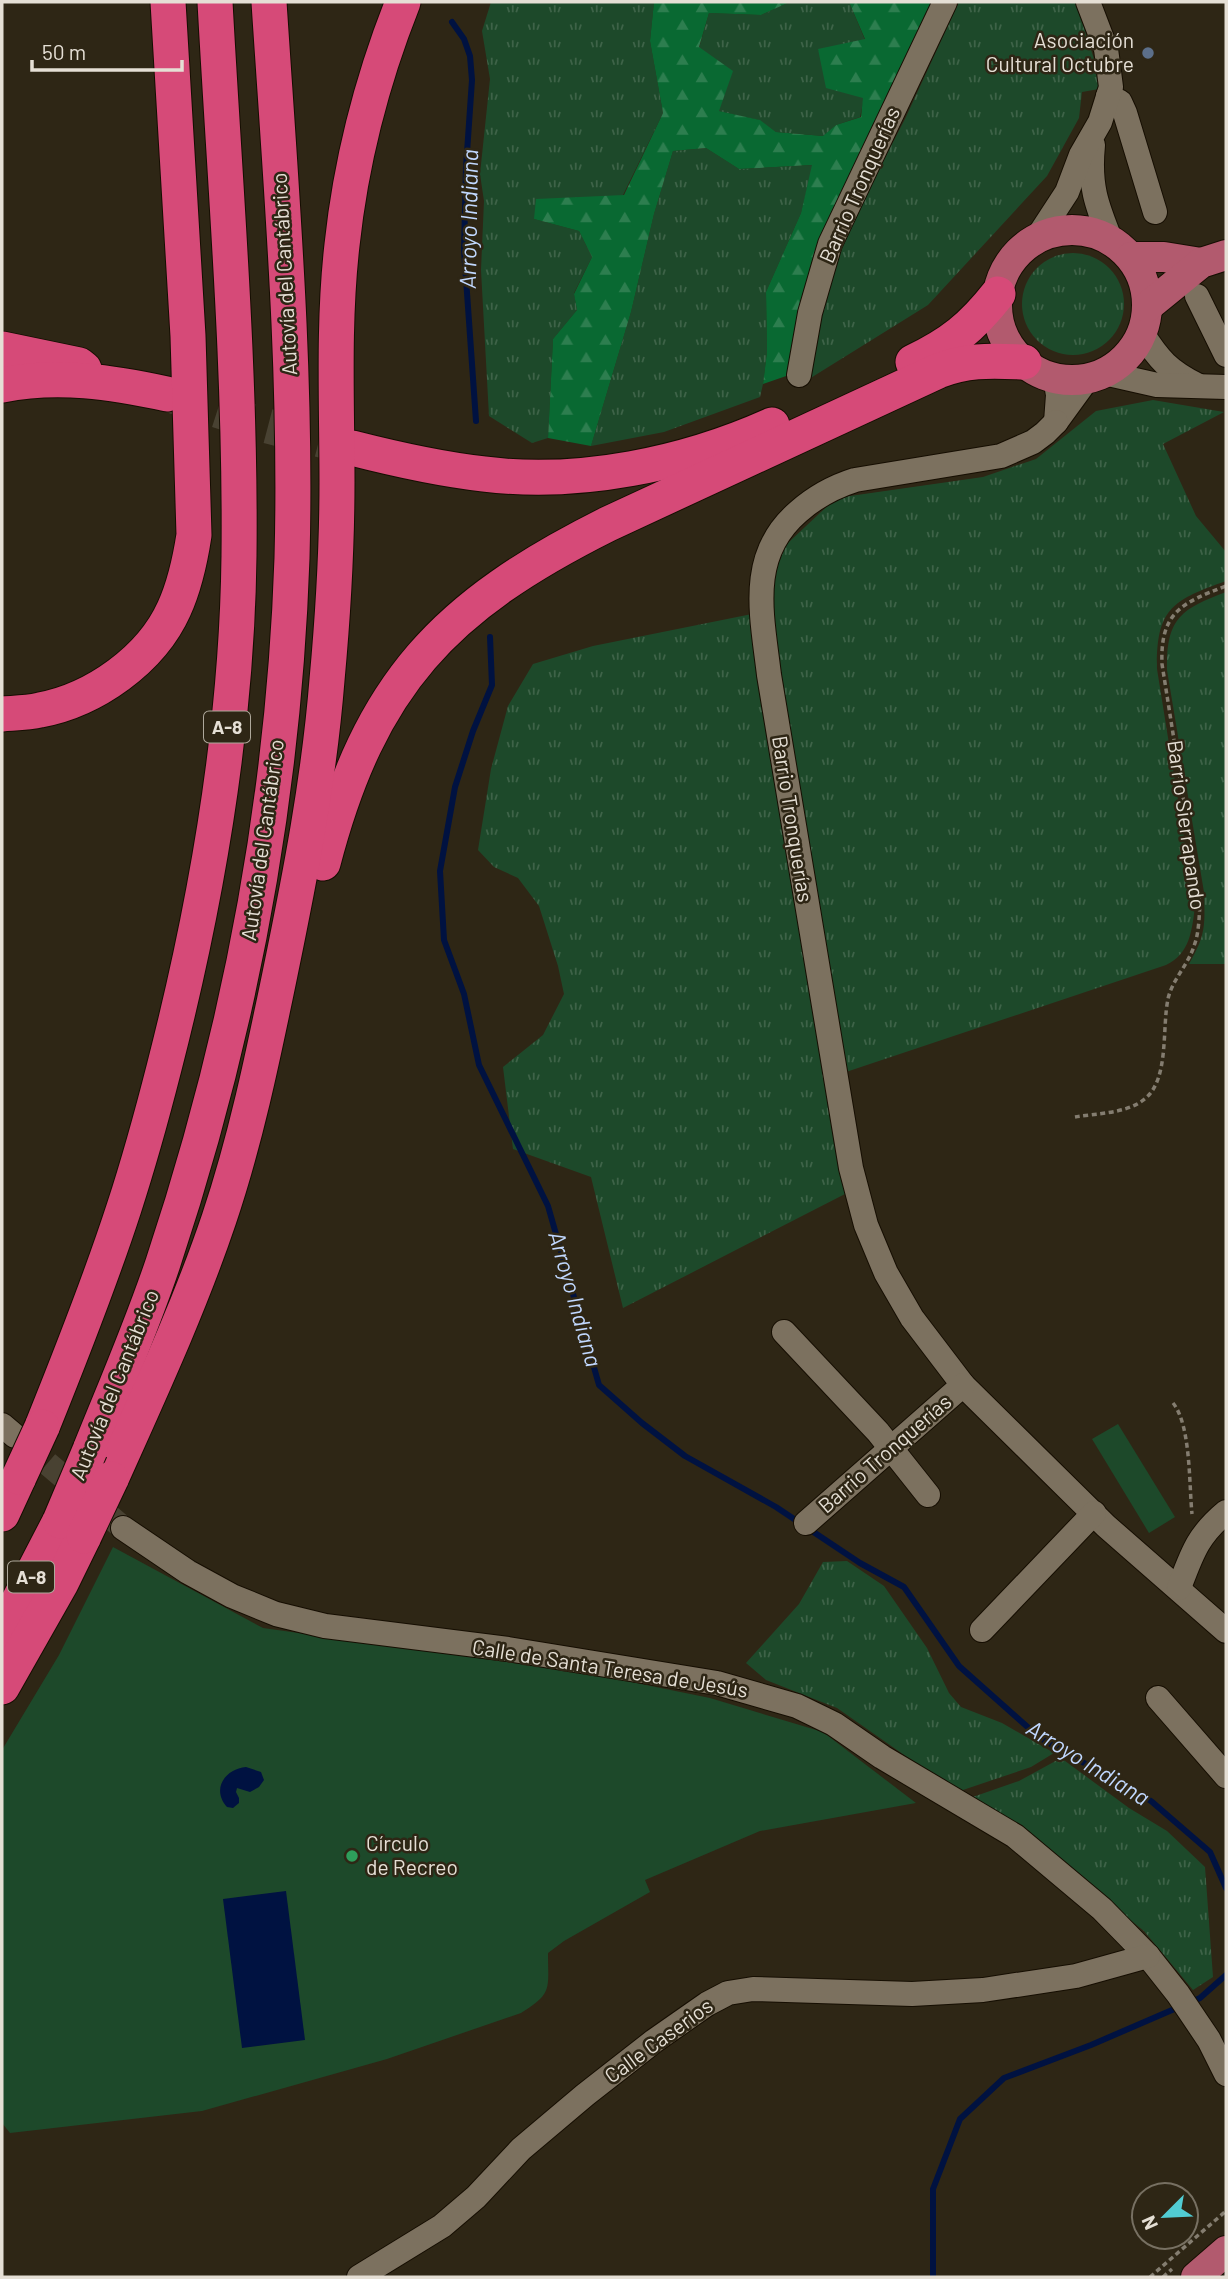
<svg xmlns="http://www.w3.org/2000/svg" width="1228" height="2279" viewBox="0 0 1228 2279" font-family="Barlow,sans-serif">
	<defs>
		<pattern id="grass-tufts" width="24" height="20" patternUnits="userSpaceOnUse" patternTransform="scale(1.75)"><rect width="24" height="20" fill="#1d492a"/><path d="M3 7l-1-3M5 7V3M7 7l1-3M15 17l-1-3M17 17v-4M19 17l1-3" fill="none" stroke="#3e6348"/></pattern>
		<pattern id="forest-firs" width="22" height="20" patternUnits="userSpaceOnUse" patternTransform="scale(1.75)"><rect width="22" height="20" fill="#096932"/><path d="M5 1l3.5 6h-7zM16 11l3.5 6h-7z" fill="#2d7e4f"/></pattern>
	</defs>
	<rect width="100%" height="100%" fill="#2e2615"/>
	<g fill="url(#grass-tufts)">
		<polygon points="491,2 654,2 650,41 663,113 623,195 534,219 579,231 592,257 574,293 577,310 553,339 548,438 532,443 489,416 481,270 484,201 480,174 490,79 482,31"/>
		<polygon points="790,2 849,2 865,40 818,50 864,98 860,117 836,125 824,136 776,132 759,120 718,111 699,48 709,13 761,15"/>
		<polygon points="959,2 1076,2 1099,75 1099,89 1082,92 1079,118 1047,176 928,305 809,379 818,324 835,254 905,119"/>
		<polygon points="706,148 739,169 813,165 801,213 766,292 767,352 763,384 760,397 664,432 591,446 631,312 654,214 673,151"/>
		<circle cx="1073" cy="304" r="51"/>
		<path d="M1153,400L1224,412L1163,444L1196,516L1226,552V581C1173,600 1156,608 1157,669L1195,906C1192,930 1190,954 1166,965L843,1073L769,617L774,556L836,498L983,477L1036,459L1096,411Z"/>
		<path d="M1226,592V964H1189C1206,935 1205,925 1204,892L1167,670C1166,618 1181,609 1226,592Z"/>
		<polygon points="752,614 845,1194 623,1308 591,1177 513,1149 503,1067 543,1035 564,994 558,966 539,906 518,878 494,867 478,850 491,769 508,706 533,664 593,646"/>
		<polygon points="847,1561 884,1586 927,1648 949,1693 961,1707 1002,1723 1054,1753 1031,1767 957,1792 837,1708 766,1680 746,1663 799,1604 823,1562"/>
		<polygon points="1061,1758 1129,1808 1167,1831 1205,1867 1213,1977 1193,1990 1144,1931 1095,1892 967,1799 1019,1781"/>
	</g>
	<polygon fill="url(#forest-firs)" points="654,2 790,2 761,15 709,13 699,47 733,71 719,111 760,120 776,132 823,136 836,125 861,117 863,98 826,88 818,49 865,39 849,2 937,2 789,375 763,384 767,352 766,292 801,213 812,165 739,169 706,148 673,151 654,214 631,312 591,446 548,438 553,339 577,310 574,294 592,257 579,231 534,219 536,199 624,195 663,113 650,41"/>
	<g fill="#1d492a">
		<polygon points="1118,1424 1175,1517 1149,1533 1092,1439"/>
		<path d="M113,1547L263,1628L592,1674L710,1698L823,1732L916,1803L760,1831L645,1880L650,1892L564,1941L548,1953C548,1989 553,1993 521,2013L387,2059L202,2111L10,2133L2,2123V1750L59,1655Z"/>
	</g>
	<g fill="#001241">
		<path d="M246,1767L261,1772L264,1780L259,1787L250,1792L237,1788L236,1792L239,1798V1803L233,1808L227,1807C211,1789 225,1769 246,1767Z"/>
		<polygon points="286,1891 305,2040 242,2048 223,1899"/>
	</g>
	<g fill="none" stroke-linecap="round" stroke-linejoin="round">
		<g stroke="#001241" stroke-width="6">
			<polyline points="452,22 464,39 470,56 472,80 466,167 464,250 476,421"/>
			<polyline points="490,637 492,685 473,731 455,787 440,871 444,940 464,994 479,1065 548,1206 599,1385 642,1423 685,1456 776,1507 860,1563 904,1587 959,1666 1040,1738 1151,1801 1210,1852 1226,1888"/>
			<polyline points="1192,2002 1200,1998 1226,1975"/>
			<polyline points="933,2277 933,2189 960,2119 1004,2078 1091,2045 1179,2007"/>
		</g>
		<polyline stroke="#494232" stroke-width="24" stroke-dasharray="24 12" stroke-linecap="butt" points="20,1440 123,1528"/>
		<polyline stroke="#494232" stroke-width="35" stroke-dasharray="35 18" stroke-linecap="butt" points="167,394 260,424 352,448"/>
		<g stroke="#160e02" stroke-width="26">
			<g id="minor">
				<polyline points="1108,96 1120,102 1125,113 1155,212"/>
				<path d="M1093,145C1089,185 1096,204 1111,241"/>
				<polyline points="1037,238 1067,192 1081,155 1100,122 1111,87 1106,49 1088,2"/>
				<polyline points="1197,296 1226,355"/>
				<path d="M1142,333C1159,360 1169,371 1197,385"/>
				<polyline points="1104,373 1157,385 1226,387"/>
				<polyline points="799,375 810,313 830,244 945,2"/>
				<polyline points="1055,378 1058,395 1056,422 1088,378"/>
				<path d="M1056,422L1045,433L1033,442L1001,456L855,480C833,487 816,496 798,512C747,556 762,615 769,675L851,1168L866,1225L886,1273L912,1318L963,1385L1106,1526L1226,1631"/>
				<polyline points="784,1332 878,1432 928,1495"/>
				<polyline points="2,1425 15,1436"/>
				<polyline points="806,1523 963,1385"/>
				<polyline points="123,1528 188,1572 232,1596 276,1614 325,1626 508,1649 717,1683 797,1706 834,1724 882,1757 1015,1836 1102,1909 1148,1956 1178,1994 1209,2040 1226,2074"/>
				<path d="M1179,1588C1192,1554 1197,1536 1226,1512"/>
				<polyline points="982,1630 1094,1513"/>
				<polyline points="1158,1698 1226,1776"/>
				<polyline points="359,2277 442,2226 476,2197 521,2149 585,2095 654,2041 707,2004 728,1993 753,1989 912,1994 983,1990 1076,1976 1148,1956"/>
			</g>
		</g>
		<g stroke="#160e02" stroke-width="32">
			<g id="major">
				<circle cx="1072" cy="305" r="75"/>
				<polyline points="1131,257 1164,257 1201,263"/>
				<polyline points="1147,307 1201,263 1226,255"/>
				<polyline points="1196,2277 1226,2251"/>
			</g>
		</g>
		<g stroke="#160e02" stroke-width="37">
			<g id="highway">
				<polyline points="2,349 79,365 84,369"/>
				<path d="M913,362C951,344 972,327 998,294"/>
				<path d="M2,385C58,374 112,382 167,394"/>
				<path d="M352,448C395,459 439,469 484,474C580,486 685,464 772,425"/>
				<path d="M2,714C14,713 27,713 40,710C94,700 151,660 174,609C185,585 190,561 194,535L188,336L168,2"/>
				<path d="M323,863C370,683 444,606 608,524L938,371C969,359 992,361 1024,362"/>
				<path d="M42,1427C71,1355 100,1282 124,1208C139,1162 152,1115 164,1068C207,901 237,728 239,556C241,371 225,186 215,2"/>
				<path d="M90,1450C115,1388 142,1326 163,1263C239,1035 284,798 292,558C297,372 281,187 269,2"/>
				<path d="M111,1479C149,1394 189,1308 219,1219C246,1139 263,1056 280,974C300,877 319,780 327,680C333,615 337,548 337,482C337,403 333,324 342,245C351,161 372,80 403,2"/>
				<polyline points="2,1514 19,1477"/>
				<polyline points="2,1633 60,1521"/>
				<polyline points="2,1687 61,1583 84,1536"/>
			</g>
		</g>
		<g stroke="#847d70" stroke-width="3.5" stroke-dasharray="5 3.5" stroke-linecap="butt">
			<path d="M1075,1117C1097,1113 1129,1114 1147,1097C1169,1076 1162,1027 1168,999C1172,980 1188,965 1194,946C1199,933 1199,918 1200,904L1162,664C1160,612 1182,603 1226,586"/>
			<path d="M1173,1403C1191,1425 1189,1485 1192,1514"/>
			<polyline points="1150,2277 1226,2211"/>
			<polyline points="1163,2277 1172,2269"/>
		</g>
		<use href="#minor" stroke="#7c715f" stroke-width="24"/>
		<use href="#major" stroke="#b25a6e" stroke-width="30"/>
		<use href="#highway" stroke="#d64a78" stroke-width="35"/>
		<g stroke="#160e02" stroke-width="37" stroke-linecap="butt">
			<g id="highway-bridge">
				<polyline points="19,1477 42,1427"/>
				<polyline points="60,1521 90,1450"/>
				<polyline points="84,1536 111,1479"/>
			</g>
		</g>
		<use href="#highway-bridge" stroke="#d64a78" stroke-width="35"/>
	</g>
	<circle fill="#5c6f8a" stroke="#2e2615" stroke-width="2.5" cx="1148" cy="53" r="7"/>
	<circle fill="#2e9e5b" stroke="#2e2615" stroke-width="2.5" cx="352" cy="1856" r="7"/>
	<g text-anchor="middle" stroke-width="5" stroke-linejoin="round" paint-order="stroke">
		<g fill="#2e2615" stroke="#aea89b" stroke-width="2">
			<rect x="204" y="711.5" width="46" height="31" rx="5"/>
			<rect x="8" y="1561.5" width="46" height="31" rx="5"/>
		</g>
		<g font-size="19" font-weight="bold" fill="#e5dfd5">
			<text x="227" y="734">A-8</text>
			<text x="31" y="1584">A-8</text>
		</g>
		<g font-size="21" fill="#e5dfd5" stroke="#2e2615" text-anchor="end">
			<text x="1134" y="48">Asociación<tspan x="1134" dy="24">Cultural Octubre</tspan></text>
			<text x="366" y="1851" text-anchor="start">Círculo<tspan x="366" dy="24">de Recreo</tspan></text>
		</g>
		<g font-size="21" fill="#e5dfd5" stroke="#2e2615">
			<text transform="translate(860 185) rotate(-66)" y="7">Barrio Tronquerías</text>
			<text transform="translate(285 274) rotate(-93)" y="7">Autovía del Cantábrico</text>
			<text transform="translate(792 819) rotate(81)" y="7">Barrio Tronquerías</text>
			<text transform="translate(1186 825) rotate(82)" y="7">Barrio Sierrapando</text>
			<text transform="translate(263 840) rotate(-82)" y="7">Autovía del Cantábrico</text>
			<text transform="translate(115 1385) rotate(-68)" y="7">Autovía del Cantábrico</text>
			<text transform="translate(885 1454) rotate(-41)" y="7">Barrio Tronquerías</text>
			<text transform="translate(610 1669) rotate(9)" y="7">Calle de Santa Teresa de Jesús</text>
			<text transform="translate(659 2041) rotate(-36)" y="7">Calle Caserios</text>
		</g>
		<g font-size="23" font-style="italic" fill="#c1d8ff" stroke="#2e2615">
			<text transform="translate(469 219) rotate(-89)" y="8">Arroyo Indiana</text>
			<text transform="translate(575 1299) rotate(74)" y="8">Arroyo Indiana</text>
			<text transform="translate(1088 1763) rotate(32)" y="8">Arroyo Indiana</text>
		</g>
	</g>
	<rect width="1228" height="2279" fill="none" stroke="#e5dfd5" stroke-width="7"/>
	<g transform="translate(1165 2216) rotate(246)"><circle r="33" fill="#2e2615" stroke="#777062" stroke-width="2"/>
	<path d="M0-5L12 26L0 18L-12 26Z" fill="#51ccd3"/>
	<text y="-10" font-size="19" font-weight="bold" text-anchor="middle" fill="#e5dfd5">N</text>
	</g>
	<path d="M32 60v10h150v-10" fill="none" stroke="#e5dfd5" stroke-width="3.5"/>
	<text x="42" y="60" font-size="21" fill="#e5dfd5" stroke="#2e2615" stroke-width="5" paint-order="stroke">50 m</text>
</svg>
